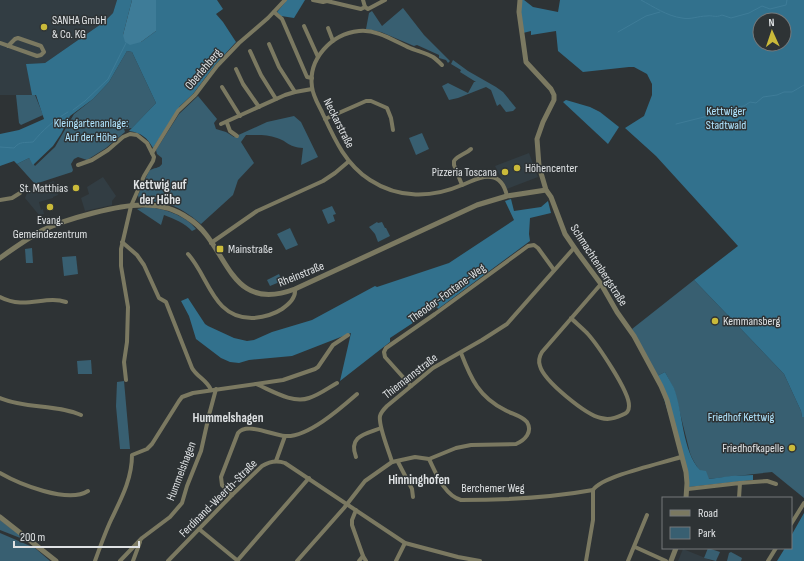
<svg xmlns="http://www.w3.org/2000/svg" width="804" height="561" viewBox="0 0 804 561" font-family="'Sofia Sans Condensed',sans-serif">
	<rect width="100%" height="100%" fill="#2e3335"/>
	<g fill="#323d43">
		<polygon points="0,0 117,0 113,13 104,22 45,63 27,64 32,95 0,95"/>
		<polygon points="529,153 538,177 507,189 495,166"/>
		<polygon points="103,177 116,196 112,201 112,205 85,211 81,198 89,194 87,187"/>
		<polygon points="54,181 58,195 53,197 53,198 39,202 41,210 43,209 44,214 39,215 25,198 27,193 32,188"/>
		<polygon points="683,549 703,557 712,561 678,561"/>
	</g>
	<g fill="#385f71">
		<polygon points="403,8 424,35 450,61 448,63 446,60 439,58 439,55 417,45 414,46 381,32 366,29 369,13 372,11 382,26"/>
		<polygon points="127,51 132,52 156,103 132,128 124,129 125,132 106,148 87,160 78,157 74,159 71,164 73,170 72,172 35,184 17,164 29,158 35,166 55,147 74,114 93,99 109,82"/>
		<polygon points="453,60 468,71 496,87 503,92 516,108 513,111 506,112 500,104 497,106 491,90 486,87 458,98 449,100 442,86 448,83 468,93 474,82 476,82 460,72 461,70 451,64"/>
		<polygon points="16,95 35,95 43,115 21,125 19,123"/>
		<path d="M198,96L217,119L214,123L216,129L226,132L234,137L267,122L294,116L301,122L318,157L301,165L303,148C288,147 289,142 277,138C267,134 256,135 246,135L241,142L254,163L238,180L233,195L201,224C190,215 178,206 164,203C157,201 149,202 141,201L139,199L138,195L149,171C154,167 159,169 162,164V158L157,154L156,150L179,114Z"/>
		<polygon points="422,133 429,149 416,155 409,138"/>
		<polygon points="332,206 336,214 333,215 335,221 328,224 322,210"/>
		<path d="M146,207C163,208 185,215 196,229L192,231C185,223 174,219 164,215L161,225L137,209Z"/>
		<polygon points="377,222 378,223 382,222 385,228 386,228 390,236 378,242 375,234 369,227"/>
		<polygon points="290,228 298,245 286,250 277,234"/>
		<polygon points="32,248 33,263 26,263 25,249"/>
		<polygon points="76,256 78,274 64,276 62,257"/>
		<polygon points="279,274 282,281 270,286 267,280"/>
		<path d="M694,280L784,374L801,411L802,417H804V498L772,472L708,479C700,471 694,464 690,453L674,389L665,372L657,376L632,329Z"/>
		<polygon points="91,360 92,374 78,374 77,361"/>
		<polygon points="124,381 130,449 120,449 116,406 117,382"/>
		<polygon points="0,520 28,541 0,530"/>
		<polygon points="0,533 35,548 50,561 0,561"/>
		<polygon points="708,548 720,552 716,561 704,558"/>
		<polygon points="731,552 742,558 741,561 727,561 729,553"/>
	</g>
	<g fill="#32718d" fill-rule="evenodd">
		<path d="M117,0H132L123,35L141,42L156,31V0H217L223,9L216,14L223,22L236,42L215,65L193,94L180,106L153,148C147,137 141,133 129,131L156,103L132,52L127,51L109,82L93,99L70,116L61,134L53,146L33,165L29,158L17,164L14,161L0,166V134L19,130L44,119L36,95H32L26,64L45,63L104,22L113,13Z"/>
		<polygon points="287,0 305,0 294,18 281,16 277,12"/>
		<path d="M521,0H524L533,7L558,12L560,0H804V417H802L801,411L784,374L694,280L738,246L656,156L625,128L644,116L652,95V84L647,74L634,67H629L583,72L558,51L556,31L531,35V31L523,33L520,7ZM760,20H784V44H760Z"/>
		<polygon points="566,100 590,107 600,112 619,127 608,144 563,102"/>
		<polygon points="511,199 514,211 541,207 548,201 551,213 530,218 529,234 530,241 438,309 437,307 390,338 390,342 340,381 351,333 292,356 249,360 239,363 230,362 221,358 196,339 189,316 181,301 188,298 205,324 208,326 234,338 247,341 254,340 272,332 312,320 375,286 377,287 449,263 514,220 505,201"/>
		<path d="M665,372C668,377 671,383 674,388C683,412 682,451 700,470L706,471L709,479L731,476L753,475V480L689,487L686,471L657,376Z"/>
		<polygon points="804,513 804,561 777,561 785,548 791,548 791,536"/>
	</g>
	<polygon fill="#3e7c98" points="132,0 156,0 156,31 141,42 130,45 125,42 123,35"/>
	<g fill="none" stroke-linecap="round" stroke-linejoin="round">
		<g stroke="#3e7c98" stroke-width="1">
			<path d="M641,0C654,7 667,16 682,18C690,20 698,16 707,16C713,15 715,18 722,15L731,18L749,13L762,6L770,9L786,5L787,0"/>
			<polyline points="618,32 646,16 660,12"/>
			<polyline points="73,110 85,101 108,79 126,43"/>
			<polyline points="676,124 708,116 718,109 744,106 750,102 756,103 763,97 777,95 784,92 792,92 804,85"/>
			<path d="M0,147L14,148C20,141 24,143 33,142C43,130 54,120 68,112"/>
		</g>
		<g stroke="#7b7961" stroke-width="4">
			<polyline points="313,0 323,2 327,1 361,9 365,7 363,0"/>
			<polyline points="365,7 368,9 385,0"/>
			<polyline points="274,12 282,19 307,77 312,78"/>
			<polyline points="304,26 318,57"/>
			<polyline points="328,28 333,41"/>
			<polyline points="0,43 37,56 41,55 44,52 41,46 18,38 15,39 8,46"/>
			<polyline points="269,44 279,67 295,92"/>
			<polyline points="250,51 261,75 276,99"/>
			<path d="M442,65C439,62 436,59 433,57C426,53 417,51 410,48C394,41 377,29 359,31C331,34 308,59 312,87C313,96 318,104 322,112C334,138 345,164 370,180C399,199 432,198 462,185C471,182 481,175 491,177C501,178 505,187 507,196"/>
			<polyline points="236,69 243,84 259,107"/>
			<polyline points="222,87 240,116"/>
			<polyline points="325,119 366,101 371,101 387,108 391,118 393,130"/>
			<polyline points="227,123 230,131 237,136"/>
			<polyline points="221,124 285,95 295,92 312,89"/>
			<polyline points="152,153 178,111 195,95 217,66 239,43 268,18 285,0"/>
			<polyline points="78,165 92,160 108,150 123,137 130,134 137,135 147,143 154,157 153,161 144,176 131,206 121,249 121,266 128,307 127,342 124,362 126,380"/>
			<path d="M462,185L454,165V161C458,155 466,154 471,149"/>
			<polyline points="0,200 12,198 20,193"/>
			<path d="M122,242L137,255L144,265L159,298L166,302L192,368C197,377 207,380 211,390"/>
			<polyline points="211,243 257,211 323,181 335,173 348,162"/>
			<path d="M188,254C209,277 213,319 253,318C264,317 273,315 282,309C289,304 296,298 295,289"/>
			<path d="M0,297C25,310 45,295 66,302"/>
			<path d="M571,318C576,323 582,328 587,333C597,344 630,392 629,406C629,411 626,414 622,415C616,418 608,420 601,418C586,415 544,381 540,366C538,361 539,357 542,352L601,284"/>
			<path d="M256,384C271,390 292,404 309,398C319,395 328,388 337,383"/>
			<polyline points="411,386 385,357 384,352 386,348 435,314 528,246 534,245 538,248 554,270"/>
			<path d="M0,398C26,409 56,404 81,415"/>
			<path d="M356,457C348,436 365,434 381,428"/>
			<path d="M429,459L456,448L471,445L516,444C525,440 533,432 527,422C522,416 512,414 505,410C479,397 471,379 461,353"/>
			<polyline points="276,461 285,436"/>
			<path d="M392,462C389,451 378,426 380,416C381,412 384,409 387,406L433,368L482,340L507,324L574,248"/>
			<path d="M392,462L415,457L429,459C436,473 444,495 461,500C505,500 549,498 593,490"/>
			<polyline points="398,462 412,489 413,497"/>
			<path d="M0,473C19,484 68,504 88,491"/>
			<polyline points="740,483 767,481 776,484"/>
			<polyline points="688,489 740,483 739,498"/>
			<path d="M232,495L222,485L221,477L238,433C247,422 272,435 285,436C307,438 341,408 357,394"/>
			<polyline points="356,510 352,520 352,525 363,556 366,561"/>
			<polyline points="791,524 804,503"/>
			<polyline points="199,529 238,561"/>
			<polyline points="635,547 666,561"/>
			<path d="M95,561C100,547 105,533 111,520C121,499 132,479 132,455L147,449L152,444L179,401L182,397L193,393L283,380L315,369L318,367L333,345L348,335"/>
			<polyline points="120,561 142,538 170,517 182,503 187,486 201,451 209,415 216,389"/>
			<polyline points="133,561 140,542"/>
			<path d="M168,561L232,495L262,466C270,461 277,460 285,463L405,543L458,557L480,561"/>
			<polyline points="237,561 309,478"/>
			<polyline points="297,561 344,508 365,481 392,462"/>
			<polyline points="359,561 363,556"/>
			<polyline points="396,561 405,543"/>
			<path d="M586,561L593,520V490C602,476 663,463 681,457"/>
			<polyline points="628,561 647,515"/>
			<polyline points="768,561 776,548"/>
		</g>
		<g stroke="#7b7961" stroke-width="5">
			<polyline points="520,0 519,12 526,62 551,89 554,95 554,100 543,122 537,139 539,166 546,190 551,197 565,234 578,253 601,284 617,312 634,336 661,386 667,400 686,472 687,483 686,498"/>
			<path d="M0,258C14,248 28,238 43,230C66,219 120,204 145,205C161,205 175,209 188,218C229,243 226,315 295,289L477,205L507,196L546,190"/>
			<polyline points="0,517 56,561"/>
			<polyline points="671,561 676,548"/>
		</g>
	</g>
	<g fill="#caba3a" stroke="#2e3335" stroke-width="1.5">
		<circle cx="44" cy="27" r="4"/>
		<circle cx="517" cy="168" r="4"/>
		<circle cx="505" cy="172" r="4"/>
		<circle cx="76" cy="188" r="4"/>
		<circle cx="50" cy="207" r="4"/>
		<rect x="216" y="245" width="8" height="8" rx="2"/>
		<circle cx="715" cy="321" r="4"/>
		<circle cx="792" cy="448" r="4"/>
	</g>
	<g text-anchor="middle" stroke-width="3" stroke-linejoin="round" paint-order="stroke">
		<g font-size="12" fill="#dfe2e4" stroke="#2e3335" text-anchor="start">
			<text x="52" y="24">SANHA GmbH<tspan x="52" dy="14">&amp; Co. KG</tspan></text>
			<text x="525" y="172">Höhencenter</text>
			<text x="497" y="176" text-anchor="end">Pizzeria Toscana</text>
			<text x="68" y="192" text-anchor="end">St. Matthias</text>
			<text x="50" y="224" text-anchor="middle">Evang.<tspan x="50" dy="14">Gemeindezentrum</tspan></text>
			<text x="228" y="253">Mainstraße</text>
			<text x="723" y="325">Kemmansberg</text>
			<text x="784" y="452" text-anchor="end">Friedhofkapelle</text>
		</g>
		<g font-size="12" fill="#dfe2e4" stroke="#2e3335">
			<text transform="translate(203 69) rotate(-50)" y="4">Oberlehberg</text>
			<text transform="translate(339 123) rotate(63)" y="4">Neckarstraße</text>
			<text transform="translate(599 265) rotate(57)" y="4">Schmachtenbergstraße</text>
			<text transform="translate(301 274) rotate(-22)" y="4">Rheinstraße</text>
			<text transform="translate(447 293) rotate(-36)" y="4">Theodor-Fontane-Weg</text>
			<text transform="translate(410 376) rotate(-38)" y="4">Thiemannstraße</text>
			<text transform="translate(181 471) rotate(-69)" y="4">Hummelshagen</text>
			<text x="493" y="492">Berchemer Weg</text>
			<text transform="translate(218 498) rotate(-45)" y="4">Ferdinand-Weerth-Straße</text>
		</g>
		<g font-size="12" fill="#b1e5ff" stroke="#2e3335">
			<text x="726" y="115">Kettwiger<tspan x="726" dy="14">Stadtwald</tspan></text>
			<text x="91" y="127">Kleingartenanlage:<tspan x="91" dy="14">Auf der Höhe</tspan></text>
			<text x="741" y="421">Friedhof Kettwig</text>
		</g>
		<g font-size="13" font-weight="bold" fill="#dfe2e4" stroke="#2e3335">
			<text x="160" y="189">Kettwig auf<tspan x="160" dy="15">der Höhe</tspan></text>
			<text x="228" y="422">Hummelshagen</text>
			<text x="419" y="484">Hinninghofen</text>
		</g>
	</g>
	<rect x="662" y="497" width="130" height="52" fill="#2e3335" stroke="#75797b"/>
	<rect x="670" y="510" width="20" height="6" fill="#7b7961" stroke="#75797b"/>
	<text x="698" y="517" font-size="12" fill="#dfe2e4">Road</text>
	<rect x="670" y="527" width="20" height="12" fill="#385f71" stroke="#75797b"/>
	<text x="698" y="537" font-size="12" fill="#dfe2e4">Park</text>
	<g transform="translate(772 32) rotate(357)"><circle r="19" fill="#2e3335" stroke="#75797b"/>
	<path d="M0-3L7 15L0 10L-7 15Z" fill="#caba3a"/>
	<text y="-6" font-size="11" font-weight="bold" text-anchor="middle" fill="#dfe2e4">N</text>
	</g>
	<path d="M14 541v6h125v-6" fill="none" stroke="#dfe2e4" stroke-width="2"/>
	<text x="20" y="541" font-size="12" fill="#dfe2e4" stroke="#2e3335" stroke-width="3" paint-order="stroke">200 m</text>
</svg>
